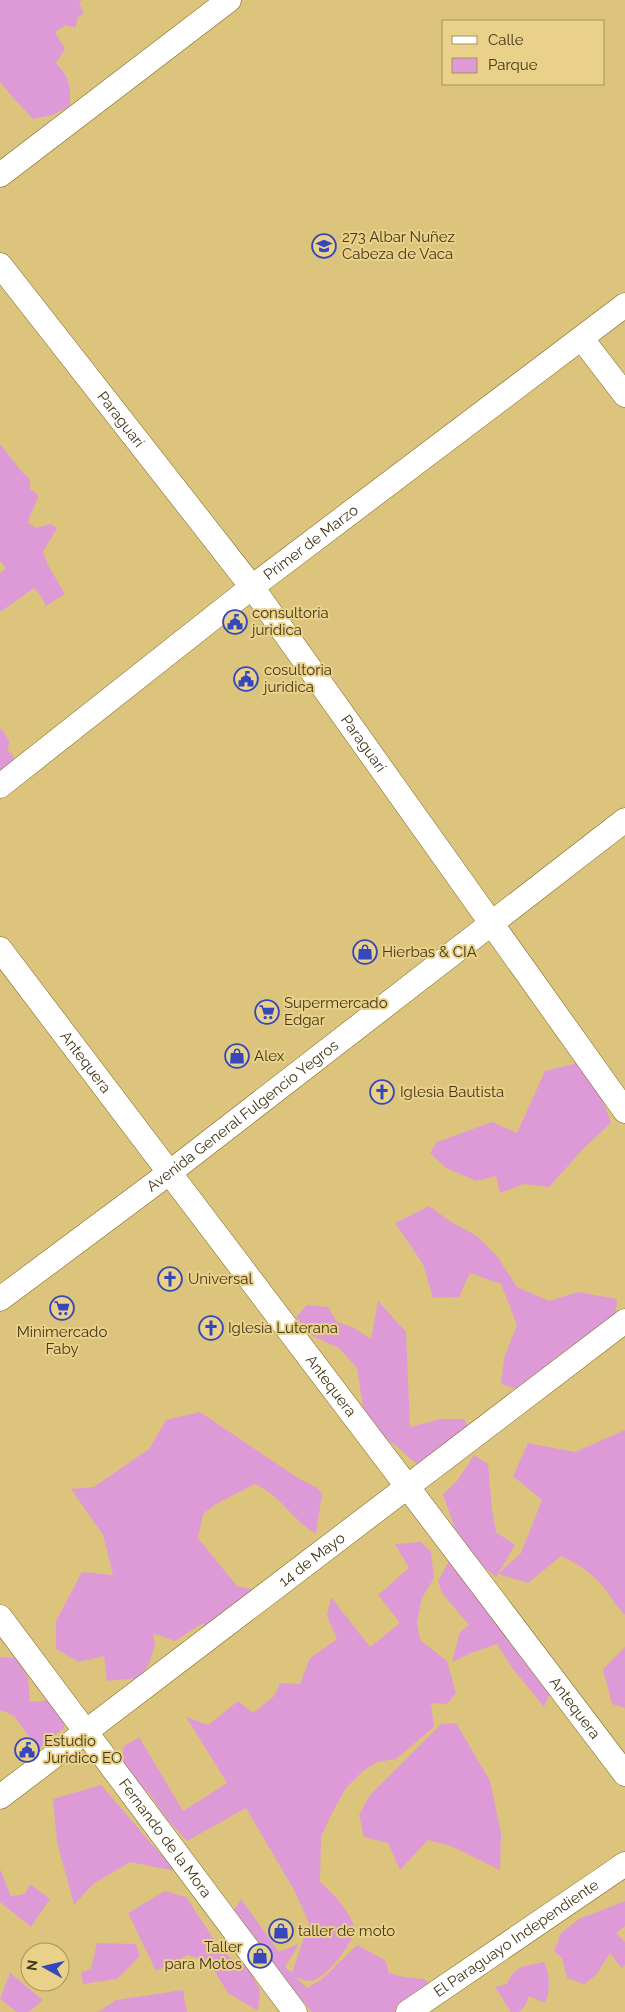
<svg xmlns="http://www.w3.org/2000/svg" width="625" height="2012" viewBox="0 0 625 2012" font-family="Raleway,sans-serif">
	<rect width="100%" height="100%" fill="#ddc47d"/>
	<g fill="#de9ad6">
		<path d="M0,0H81L79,3L84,13L77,18L76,28L66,25L55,32L65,49L56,63C71,80 70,84 70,106L53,115L33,119L15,100L0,82Z"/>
		<path d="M0,444L22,472L30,479V489L38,495C37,505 30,512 28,523L36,528L51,524L57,528L43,552L48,565L65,594L46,606L41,596L34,588L0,612V573L6,568L0,561Z"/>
		<polygon points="0,727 9,740 8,751 14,756 12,762 7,765 0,775"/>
		<polygon points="589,1060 611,1123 584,1148 549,1187 524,1184 500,1193 496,1176 476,1181 446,1168 430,1153 437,1142 492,1122 517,1133 545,1071"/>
		<polygon points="429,1206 448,1220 477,1236 497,1256 517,1287 549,1301 578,1292 617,1299 616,1310 607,1329 571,1346 547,1373 520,1390 501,1384 504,1358 517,1325 501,1284 470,1273 459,1297 433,1298 423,1264 395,1223"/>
		<polygon points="378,1301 406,1332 410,1427 441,1419 464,1419 473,1436 419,1466 395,1445 366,1426 357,1368 339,1348 312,1336 296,1317 307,1305 328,1307 337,1322 354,1328 371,1339"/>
		<path d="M200,1412L295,1476L317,1488L322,1494L316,1534C311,1530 305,1527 300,1522C285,1508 275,1493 255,1484L216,1504L203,1514L198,1538L237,1586L257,1590L251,1622L213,1646L203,1623L175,1641L153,1633L155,1645L149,1664L139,1678L107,1681L104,1656L79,1662L56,1649V1621L82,1572L113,1575L103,1535L71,1489L94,1487L149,1449L166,1420Z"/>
		<path d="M625,1430V1615C618,1608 613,1601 608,1593C595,1575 580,1565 561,1556L528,1583L498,1574L521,1553L542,1500L513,1476L528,1443L575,1452Z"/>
		<polygon points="474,1455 488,1464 492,1510 496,1532 515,1545 496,1577 476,1560 456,1532 443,1494 457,1481"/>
		<path d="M421,1542L431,1552L434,1578L422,1598L417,1622L420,1640L447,1661L456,1693L447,1704L431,1703L434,1727L396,1759L377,1762L363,1771L346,1788L331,1815L321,1837L320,1882C337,1897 348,1909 356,1931C348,1946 331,1974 314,1980C308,1983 301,1978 295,1977L307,1988L321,1980L357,1945L385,1960L389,1973L404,1977L424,1979L441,1993L436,2004L429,2012H312L305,2003L297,1999L293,1989L286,1985L231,1915L241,1899L279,1952L299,1944L285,1967L292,1973L309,1923L294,1890L246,1808L187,1841L166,1818L149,1793L130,1777L122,1757L124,1746L139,1737L183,1811L227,1783L186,1717L208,1725L238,1701L253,1713L274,1696L280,1683L300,1684L310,1658L337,1639L327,1616L331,1597L370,1647L400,1623L378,1595L409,1568L395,1544Z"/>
		<polygon points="453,1554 555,1682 544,1707 513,1669 497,1644 471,1653 452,1662 460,1632 469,1625 442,1593 438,1581"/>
		<polygon points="625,1647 625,1708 612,1704 603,1669"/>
		<polygon points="0,1657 17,1658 28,1678 30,1702 51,1700 64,1710 64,1728 38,1749 15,1717 2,1710 0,1712"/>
		<polygon points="456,1723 490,1781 501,1833 500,1870 451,1846 428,1840 400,1870 388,1843 364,1837 359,1815 370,1795 441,1724"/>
		<polygon points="101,1785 175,1871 130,1862 92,1885 74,1905 57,1842 53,1799"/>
		<polygon points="0,1869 11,1896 25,1894 30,1884 50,1899 31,1927 0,1902"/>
		<polygon points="165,1891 186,1897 217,1944 229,1957 243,1964 250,1972 260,1990 258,2011 228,1993 209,1962 188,1955 156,1971 128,1913"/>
		<polygon points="625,1901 625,1926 616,1933 625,1942 625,1965 622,1968 610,1953 596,1975 584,1984 567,1978 562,1958 554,1951 561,1933 579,1919"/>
		<polygon points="97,1943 136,1944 140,1956 117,1979 83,1984 81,1972 91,1969"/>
		<path d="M544,1962C550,1976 551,1988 545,2003L529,1996L525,2006L519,2012H511L495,1987L507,1984C516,1964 524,1967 544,1962Z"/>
		<polygon points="10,1973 43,2000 29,2012 17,2012 0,1999"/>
		<polygon points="183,1990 187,2012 98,2012 116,2000"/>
	</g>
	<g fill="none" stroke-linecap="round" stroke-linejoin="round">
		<g stroke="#7d661c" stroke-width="25">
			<g id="minor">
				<polyline points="0,175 229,0"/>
				<path id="s1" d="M0,265L252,587L625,1111"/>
				<polyline points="582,339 625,395"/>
				<path id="s2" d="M0,786L252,587L625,305"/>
				<path id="s3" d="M0,949L625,1774"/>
				<path id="s4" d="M0,1299L169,1173L625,820"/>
				<path id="s5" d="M0,1617L295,2012"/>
				<path id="s6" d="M0,1797L625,1321"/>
				<path id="s7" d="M408,2012L625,1864"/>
			</g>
		</g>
		<use href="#minor" stroke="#fff" stroke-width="24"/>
	</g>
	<defs>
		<g id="school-ring" transform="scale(1.25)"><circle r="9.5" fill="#ead18a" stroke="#3547b9" stroke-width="1.5"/><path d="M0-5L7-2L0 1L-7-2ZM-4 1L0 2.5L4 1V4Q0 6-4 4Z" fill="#3547b9"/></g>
		<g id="civic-ring" transform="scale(1.25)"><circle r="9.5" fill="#ead18a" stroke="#3547b9" stroke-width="1.5"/><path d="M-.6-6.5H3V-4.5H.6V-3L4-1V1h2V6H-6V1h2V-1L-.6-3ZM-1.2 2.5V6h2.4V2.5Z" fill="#3547b9"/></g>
		<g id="shop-ring" transform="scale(1.25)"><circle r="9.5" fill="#ead18a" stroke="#3547b9" stroke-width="1.5"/><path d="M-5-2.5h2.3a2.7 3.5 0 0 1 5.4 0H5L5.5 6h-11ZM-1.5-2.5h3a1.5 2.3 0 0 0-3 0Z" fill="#3547b9"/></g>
		<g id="supermarket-ring" transform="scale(1.25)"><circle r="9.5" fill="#ead18a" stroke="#3547b9" stroke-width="1.5"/><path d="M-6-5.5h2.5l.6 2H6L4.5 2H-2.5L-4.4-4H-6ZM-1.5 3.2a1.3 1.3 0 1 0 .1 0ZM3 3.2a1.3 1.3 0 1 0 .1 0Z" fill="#3547b9"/></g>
		<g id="church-ring" transform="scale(1.25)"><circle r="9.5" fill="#ead18a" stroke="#3547b9" stroke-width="1.5"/><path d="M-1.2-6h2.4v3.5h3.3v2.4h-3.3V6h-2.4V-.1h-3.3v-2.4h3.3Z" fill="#3547b9"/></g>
	</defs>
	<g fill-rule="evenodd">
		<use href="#school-ring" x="324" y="246"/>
		<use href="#civic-ring" x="235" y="622"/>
		<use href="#civic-ring" x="246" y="679"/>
		<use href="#shop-ring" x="365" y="952"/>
		<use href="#supermarket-ring" x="267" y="1012"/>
		<use href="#shop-ring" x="237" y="1056"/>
		<use href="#church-ring" x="382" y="1092"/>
		<use href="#church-ring" x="170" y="1279"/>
		<use href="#supermarket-ring" x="62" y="1308"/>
		<use href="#church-ring" x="211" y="1328"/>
		<use href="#civic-ring" x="27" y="1750"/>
		<use href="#shop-ring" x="281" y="1931"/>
		<use href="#shop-ring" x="260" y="1956"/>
	</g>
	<g text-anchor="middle" stroke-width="4" stroke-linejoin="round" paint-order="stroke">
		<g font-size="15" fill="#413719" stroke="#ead18a" text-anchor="start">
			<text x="342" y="242">273 Albar Nuñez<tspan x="342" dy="17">Cabeza de Vaca</tspan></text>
			<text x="252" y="618">consultoria<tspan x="252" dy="17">juridica</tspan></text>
			<text x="264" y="675">cosultoria<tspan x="264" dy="17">juridica</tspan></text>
			<text x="382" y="957">Hierbas &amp; CIA</text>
			<text x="284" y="1008">Supermercado<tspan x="284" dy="17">Edgar</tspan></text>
			<text x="254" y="1061">Alex</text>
			<text x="400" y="1097">Iglesia Bautista</text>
			<text x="188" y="1284">Universal</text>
			<text x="228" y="1333">Iglesia Luterana</text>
			<text x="62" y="1337" text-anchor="middle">Minimercado<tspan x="62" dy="17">Faby</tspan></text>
			<text x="44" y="1746">Estudio<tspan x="44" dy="17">Juridico EO</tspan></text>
			<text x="298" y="1936">taller de moto</text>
			<text x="242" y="1952" text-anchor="end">Taller<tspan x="242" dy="17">para Motos</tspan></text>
		</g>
		<g font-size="15" fill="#413719" stroke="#ead18a">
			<text dy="5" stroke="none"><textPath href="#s1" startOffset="196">Paraguarí</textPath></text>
			<text dy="5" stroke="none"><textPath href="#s2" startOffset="395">Primer de Marzo</textPath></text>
			<text dy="5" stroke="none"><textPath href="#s1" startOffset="601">Paraguarí</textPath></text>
			<text dy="5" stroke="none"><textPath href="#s3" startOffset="142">Antequera</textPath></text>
			<text dy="5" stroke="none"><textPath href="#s4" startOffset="304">Avenida General Fulgencio Yegros</textPath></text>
			<text dy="5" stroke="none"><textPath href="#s3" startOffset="548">Antequera</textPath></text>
			<text dy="5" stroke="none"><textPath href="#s6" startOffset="392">14 de Mayo</textPath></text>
			<text dy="5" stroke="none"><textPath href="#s3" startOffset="952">Antequera</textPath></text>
			<text dy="5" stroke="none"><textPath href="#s5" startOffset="276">Fernando de la Mora</textPath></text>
			<text dy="5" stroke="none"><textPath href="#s7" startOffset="131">El Paraguayo Independiente</textPath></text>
		</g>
	</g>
	<rect x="442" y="20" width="162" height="65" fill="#ead18a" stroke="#a6935d"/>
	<rect x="452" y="36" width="25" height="8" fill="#ffffff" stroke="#a6935d"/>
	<text x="488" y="45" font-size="15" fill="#413719">Calle</text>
	<rect x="452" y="58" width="25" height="15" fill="#de9ad6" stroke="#a6935d"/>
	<text x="488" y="70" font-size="15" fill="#413719">Parque</text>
	<g transform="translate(45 1967) rotate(278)"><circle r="24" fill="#ead18a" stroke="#a6935d"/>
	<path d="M0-4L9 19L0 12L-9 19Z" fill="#3547b9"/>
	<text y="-8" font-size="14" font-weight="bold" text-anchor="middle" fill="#413719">N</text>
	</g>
</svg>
